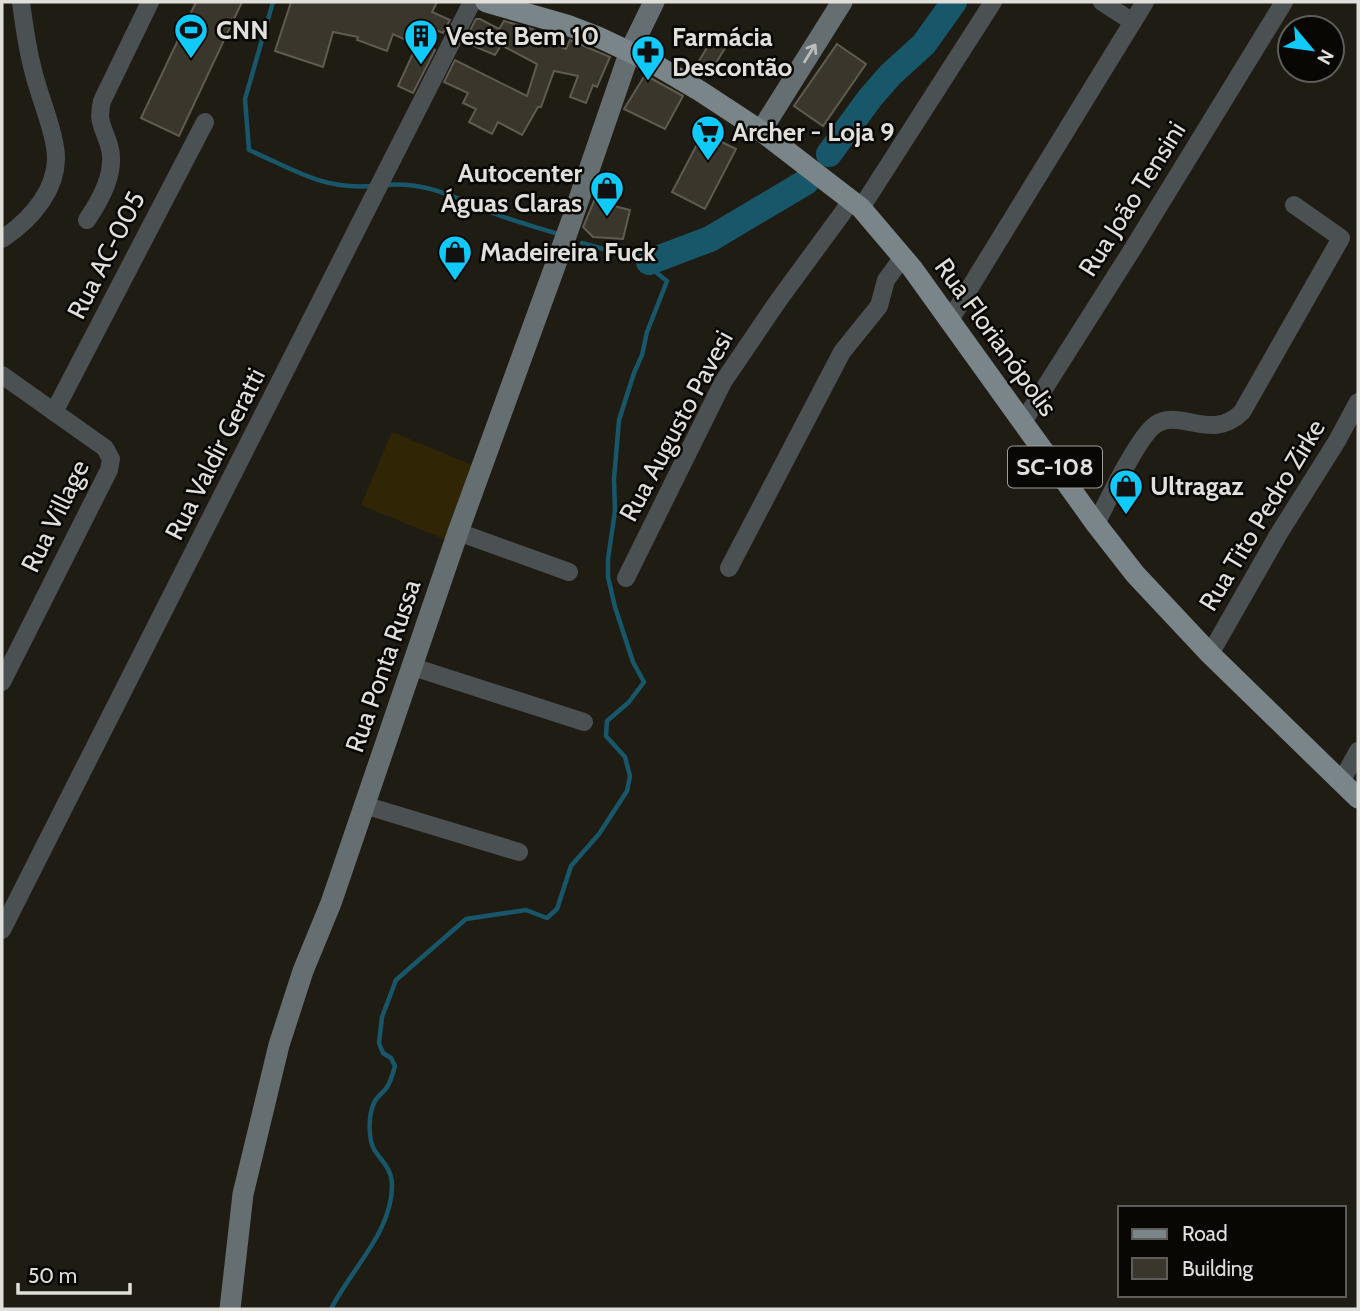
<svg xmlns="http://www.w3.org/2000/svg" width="1360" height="1311" viewBox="0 0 1360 1311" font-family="Cabin,sans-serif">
	<rect width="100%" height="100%" fill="#1f1c13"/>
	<polygon fill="#302606" points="392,432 477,467 446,540 361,505"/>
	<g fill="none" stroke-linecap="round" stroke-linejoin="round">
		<g stroke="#18566a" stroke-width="4.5">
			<path d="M273,2L245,99L249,150C293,169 322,190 372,186"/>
			<path d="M384,185C425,182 451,195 488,211C509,220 533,226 555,233"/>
			<path d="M331,1309C351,1269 393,1231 392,1184C392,1170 382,1161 375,1151C368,1140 368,1116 374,1103C376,1097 384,1092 387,1087C391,1081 393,1073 395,1066L391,1058L383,1053L379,1043L382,1017L396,980L466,919L526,910L547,918L557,909L571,866L599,834L627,791L630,776L625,757L606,736L607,721L629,702L644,682L633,662L615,607L608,577V559L615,511L614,479L619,420L634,373L642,355L647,332L667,281L653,270L649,262L582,243"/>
		</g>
		<g stroke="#18566a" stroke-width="26">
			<polyline points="829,154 870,98 890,75 924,44 954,2"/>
			<polyline points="649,262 710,239 806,182"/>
		</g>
	</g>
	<g fill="#3a362c" stroke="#5f5b50" stroke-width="2">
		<polygon points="196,2 242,2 179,136 141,118"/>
		<polygon points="291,2 437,2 432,12 450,20 443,33 426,26 419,42 435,50 413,93 398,86 417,45 393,34 387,51 357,40 358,37 333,32 323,67 275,51"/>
		<polygon points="476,19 480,19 499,29 504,21 532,29 542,34 540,39 566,49 570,40 610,57 597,87 593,85 586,103 570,97 578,76 554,71 541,107 538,107 522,135 498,122 492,134 469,122 476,109 463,103 468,93 444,82 455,60 527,96 537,64 501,45 495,55 464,42"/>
		<polygon points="714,36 727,45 709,74 696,66"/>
		<polygon points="837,44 866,64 823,126 794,106"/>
		<polygon points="645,75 683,96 665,129 624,109"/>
		<polygon points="703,133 736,149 705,209 672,192"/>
		<polygon points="594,201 630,210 623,239 593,237 583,227"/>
	</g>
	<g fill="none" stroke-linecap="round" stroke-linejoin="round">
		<g stroke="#4b5053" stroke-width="18">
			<polyline points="1102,2 1133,22"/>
			<polyline points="861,208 993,2"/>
			<path d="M87,220C101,199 117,171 109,145C103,126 97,122 102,101L150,2"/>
			<path d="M2,239C31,220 62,186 55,147C51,121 39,96 33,70C27,48 24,25 21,2"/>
			<polyline points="950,320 1145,2"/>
			<polyline points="2,375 105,448 111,459 109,470 2,682"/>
			<polyline points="54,412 205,122"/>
			<polyline points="1023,422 1132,250 1284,2"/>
			<path d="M1096,524C1107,502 1138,437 1155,425C1179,407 1211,443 1242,412L1341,238L1294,205"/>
			<polyline points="458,532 569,572"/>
			<polyline points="729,568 842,352 879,306 886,280 903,257"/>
			<polyline points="626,578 723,382 778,301 852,200"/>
			<polyline points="1210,654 1278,535 1337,441 1358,402"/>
			<polyline points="413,667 584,722"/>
			<polyline points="1341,782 1358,751"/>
			<polyline points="364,805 519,852"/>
			<polyline points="2,930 472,2"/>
		</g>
		<g stroke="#656e71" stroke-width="21">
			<polyline points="761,131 842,2"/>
			<polyline points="230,1309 243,1194 279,1045 303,971 331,903 458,532 570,225 630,51 654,2"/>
		</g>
		<polyline stroke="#798589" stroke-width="21" points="486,2 567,25 598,37 649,61 700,91 761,131 861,208 912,268 1096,524 1135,574 1210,654 1358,798"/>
	</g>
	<defs><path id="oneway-shaft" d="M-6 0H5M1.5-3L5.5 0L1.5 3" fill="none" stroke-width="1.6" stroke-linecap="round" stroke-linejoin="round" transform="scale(1.75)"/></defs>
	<use stroke="#bcbdba" href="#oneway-shaft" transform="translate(810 53) rotate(-58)"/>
	<defs>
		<g id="stadium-pin" transform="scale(1.75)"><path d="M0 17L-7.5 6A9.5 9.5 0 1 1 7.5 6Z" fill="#0fcafa" stroke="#080704"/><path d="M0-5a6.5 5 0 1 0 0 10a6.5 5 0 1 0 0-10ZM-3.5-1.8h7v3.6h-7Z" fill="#111"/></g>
		<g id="building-pin" transform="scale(1.75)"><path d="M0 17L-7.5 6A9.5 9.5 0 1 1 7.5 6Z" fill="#0fcafa" stroke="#080704"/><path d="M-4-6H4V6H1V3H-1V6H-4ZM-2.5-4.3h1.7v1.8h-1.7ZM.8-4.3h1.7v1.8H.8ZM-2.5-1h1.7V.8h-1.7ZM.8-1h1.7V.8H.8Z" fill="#111"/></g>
		<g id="pharmacy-pin" transform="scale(1.75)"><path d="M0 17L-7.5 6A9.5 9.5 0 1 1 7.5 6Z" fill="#0fcafa" stroke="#080704"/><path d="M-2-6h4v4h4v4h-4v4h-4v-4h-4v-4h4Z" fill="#111"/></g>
		<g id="supermarket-pin" transform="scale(1.75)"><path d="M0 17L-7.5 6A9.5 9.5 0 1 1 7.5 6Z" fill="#0fcafa" stroke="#080704"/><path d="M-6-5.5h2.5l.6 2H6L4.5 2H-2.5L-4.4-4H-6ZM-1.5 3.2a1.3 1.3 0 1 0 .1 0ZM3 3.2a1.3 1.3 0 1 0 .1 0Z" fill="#111"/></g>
		<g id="shop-pin" transform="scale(1.75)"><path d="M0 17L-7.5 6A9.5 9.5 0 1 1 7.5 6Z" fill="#0fcafa" stroke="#080704"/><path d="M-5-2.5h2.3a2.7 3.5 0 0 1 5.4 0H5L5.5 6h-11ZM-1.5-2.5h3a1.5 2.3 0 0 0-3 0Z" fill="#111"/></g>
	</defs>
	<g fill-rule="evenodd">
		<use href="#stadium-pin" x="191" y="30"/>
		<use href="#building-pin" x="421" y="36"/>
		<use href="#pharmacy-pin" x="648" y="52"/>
		<use href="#supermarket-pin" x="708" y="132"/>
		<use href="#shop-pin" x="607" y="188"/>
		<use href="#shop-pin" x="455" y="252"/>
		<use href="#shop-pin" x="1126" y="486"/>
	</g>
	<g text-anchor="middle" stroke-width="5" stroke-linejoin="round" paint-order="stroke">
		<rect fill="#080704" stroke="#a09e99" stroke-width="2" x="1008" y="446.5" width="94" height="41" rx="5"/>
		<g font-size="24" font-weight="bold" fill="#e1dfd9">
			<text x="1055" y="475">SC-108</text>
		</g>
		<g font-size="26" font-weight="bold" fill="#e1dfd9" stroke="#080704" text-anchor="start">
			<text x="216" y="39">CNN</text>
			<text x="446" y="45">Veste Bem 10</text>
			<text x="672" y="46">Farmácia<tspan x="672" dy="30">Descontão</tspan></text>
			<text x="732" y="141">Archer - Loja 9</text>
			<text x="582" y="182" text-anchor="end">Autocenter<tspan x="582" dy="30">Águas Claras</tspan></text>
			<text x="480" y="261">Madeireira Fuck</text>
			<text x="1150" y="495">Ultragaz</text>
		</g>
		<g font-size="26" fill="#e1dfd9" stroke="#080704">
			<text transform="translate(1132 199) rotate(-58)" y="9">Rua João Tensini</text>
			<text transform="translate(106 255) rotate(-63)" y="9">Rua AC-005</text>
			<text transform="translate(996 337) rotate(54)" y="9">Rua Florianópolis</text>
			<text transform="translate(676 426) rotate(-62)" y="9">Rua Augusto Pavesi</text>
			<text transform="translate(215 454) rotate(-63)" y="9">Rua Valdir Geratti</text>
			<text transform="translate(1262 515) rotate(-59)" y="9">Rua Tito Pedro Zirke</text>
			<text transform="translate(55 516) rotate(-64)" y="9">Rua Village</text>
			<text transform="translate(383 666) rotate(-71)" y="9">Rua Ponta Russa</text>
		</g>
	</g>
	<rect width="1360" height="1311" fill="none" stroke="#e1dfd9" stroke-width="7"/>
	<rect x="1118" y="1206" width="228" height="91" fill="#080704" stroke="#5f5d59" stroke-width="2"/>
	<rect x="1132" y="1229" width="35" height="10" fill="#798589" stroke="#5f5d59" stroke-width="2"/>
	<text x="1182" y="1241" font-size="21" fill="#e1dfd9">Road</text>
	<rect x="1132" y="1258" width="35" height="21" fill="#3a362c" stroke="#5f5d59" stroke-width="2"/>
	<text x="1182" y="1276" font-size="21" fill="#e1dfd9">Building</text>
	<g transform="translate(1311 49) rotate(119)"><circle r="33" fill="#080704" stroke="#5f5d59" stroke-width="2"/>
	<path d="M0-5L12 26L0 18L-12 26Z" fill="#0fcafa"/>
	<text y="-10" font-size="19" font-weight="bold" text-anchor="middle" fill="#e1dfd9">N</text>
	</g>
	<path d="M18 1283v10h112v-10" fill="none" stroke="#e1dfd9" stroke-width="3.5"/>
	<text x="28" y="1283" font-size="21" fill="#e1dfd9" stroke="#080704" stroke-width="5" paint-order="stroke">50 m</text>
</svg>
